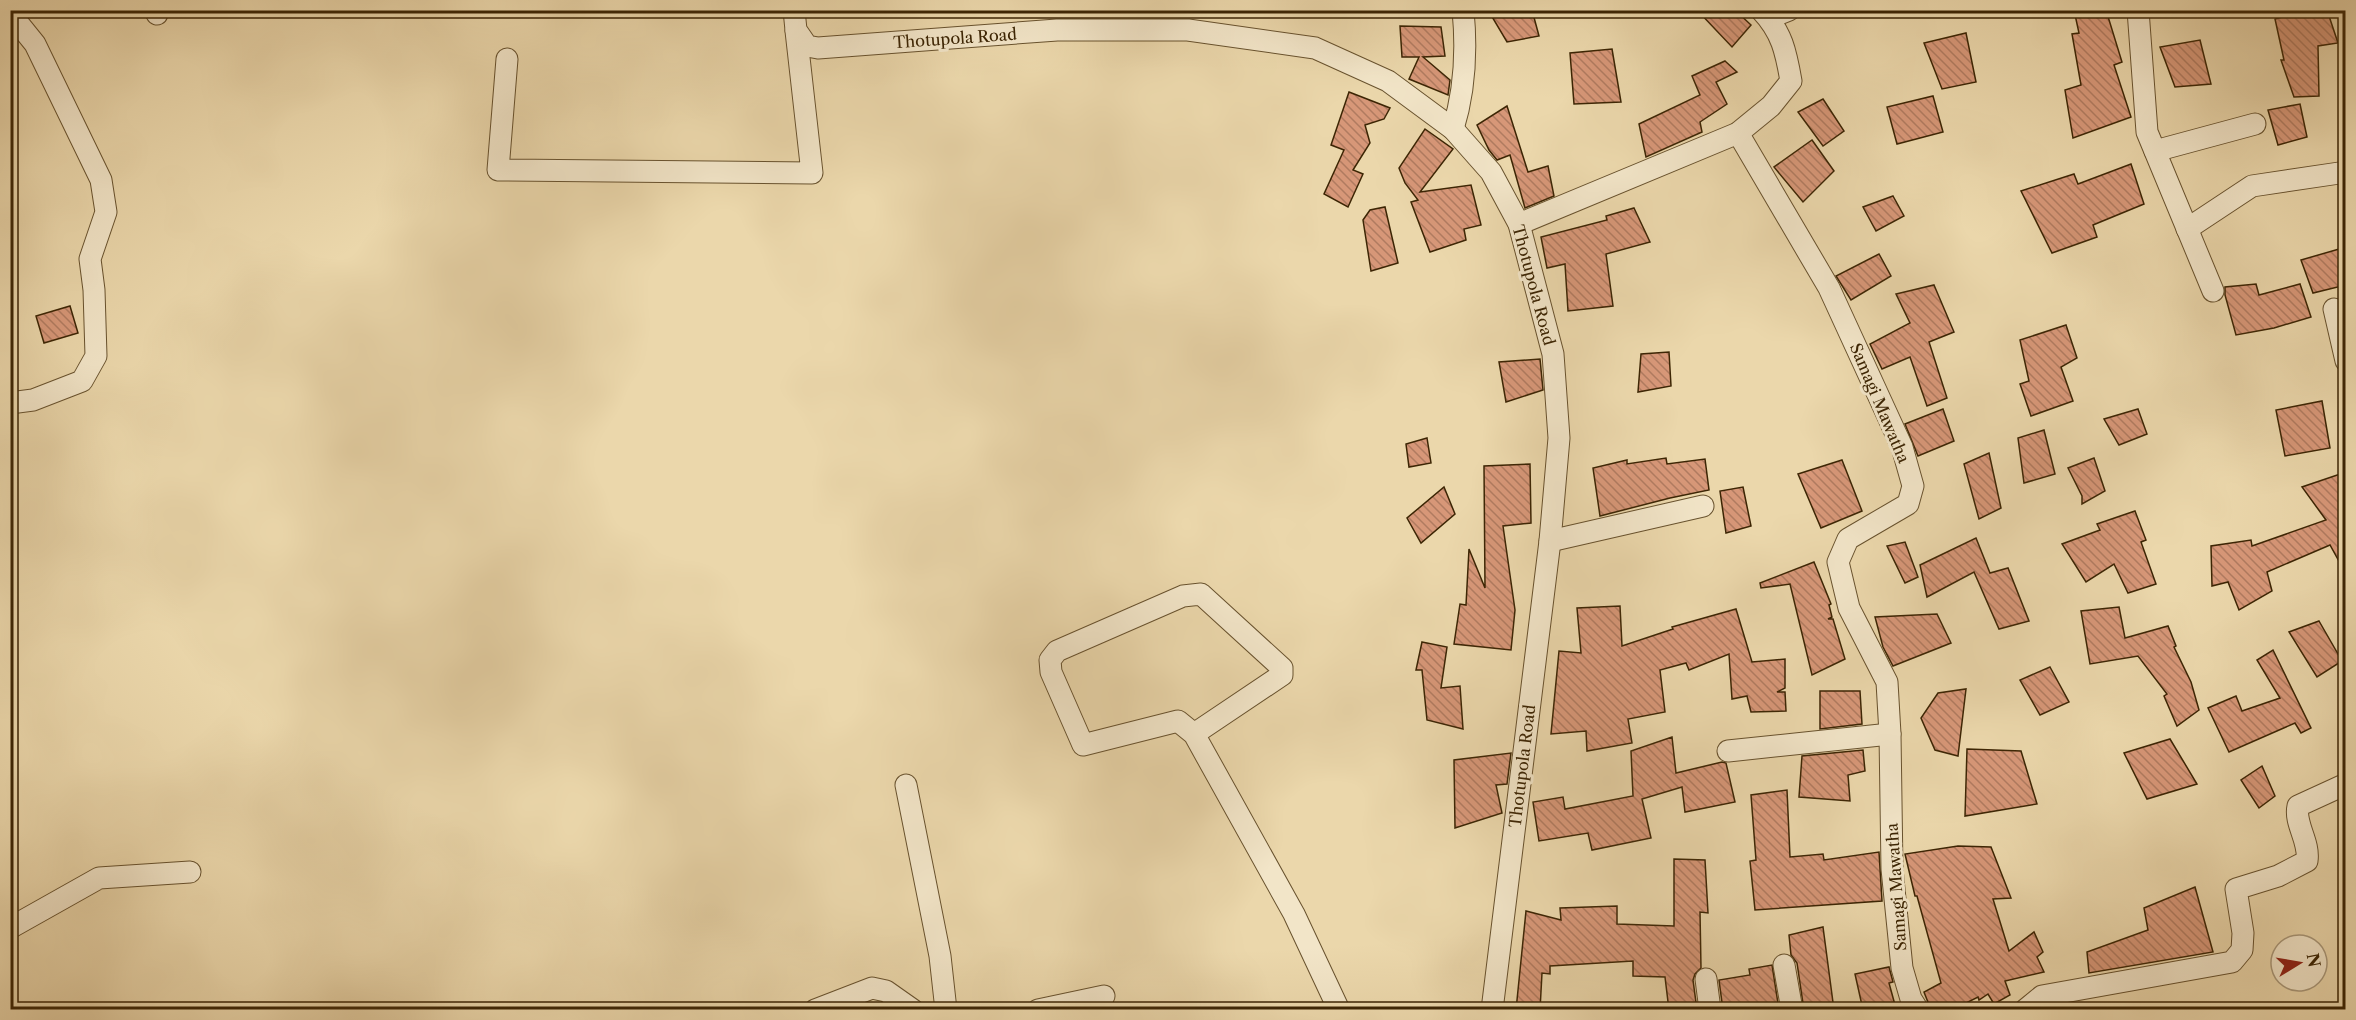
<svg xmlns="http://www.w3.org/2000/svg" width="2356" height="1020" viewBox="0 0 2356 1020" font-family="'Libre Caslon Text',serif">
	<defs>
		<pattern id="building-back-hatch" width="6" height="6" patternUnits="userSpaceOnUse" patternTransform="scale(1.5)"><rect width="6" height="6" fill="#d79778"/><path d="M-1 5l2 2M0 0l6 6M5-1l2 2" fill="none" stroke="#b07b60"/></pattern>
	</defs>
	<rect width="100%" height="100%" fill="#ebd7ab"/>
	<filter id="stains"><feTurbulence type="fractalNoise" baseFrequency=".00333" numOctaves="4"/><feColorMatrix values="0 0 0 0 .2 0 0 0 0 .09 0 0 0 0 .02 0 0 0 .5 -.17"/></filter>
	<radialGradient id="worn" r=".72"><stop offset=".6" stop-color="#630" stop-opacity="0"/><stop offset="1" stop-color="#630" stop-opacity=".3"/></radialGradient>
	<g fill="url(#building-back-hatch)" stroke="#3c2504" stroke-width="1.5">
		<polygon points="1488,10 1532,10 1539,36 1507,42"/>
		<polygon points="1697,10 1735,10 1751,25 1732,47"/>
		<polygon points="2074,10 2106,10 2122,62 2114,65 2131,117 2073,138 2065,90 2081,85 2072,34 2079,33"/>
		<polygon points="2308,10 2327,10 2338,43 2318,46 2319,96 2294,97 2281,60 2284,60 2275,19"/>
		<polygon points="1400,26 1441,27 1445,56 1423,57 1450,80 1448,95 1409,79 1419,57 1402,57"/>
		<polygon points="1966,33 1976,82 1942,89 1924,43"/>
		<polygon points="2200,40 2211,84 2175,87 2160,47"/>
		<polygon points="1612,49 1621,102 1574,104 1570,53"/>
		<polygon points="1725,61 1737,72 1716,82 1727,104 1700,122 1702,132 1646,157 1639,124 1700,95 1692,76"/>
		<polygon points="1349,92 1390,108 1384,119 1365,125 1370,143 1353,170 1363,174 1348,207 1324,194 1344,150 1331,145"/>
		<polygon points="1933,96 1943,132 1897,144 1887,107"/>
		<polygon points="1823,99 1844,131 1823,146 1798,112"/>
		<polygon points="2300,104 2307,137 2278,145 2268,110"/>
		<polygon points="1507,106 1528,172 1548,166 1554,196 1525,208 1510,155 1497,160 1489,150 1477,125"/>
		<polygon points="1425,129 1453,149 1420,192 1471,185 1481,225 1464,229 1466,240 1430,252 1411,202 1418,200 1405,183 1399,168"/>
		<polygon points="1812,140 1834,171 1803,202 1774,167"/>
		<polygon points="2131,164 2144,204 2093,225 2097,237 2052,253 2021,191 2074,174 2078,184"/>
		<polygon points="1893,196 1904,216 1876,231 1863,207"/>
		<polygon points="1385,207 1398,263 1371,271 1363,220 1370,210"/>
		<polygon points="1634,208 1650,242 1606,254 1613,306 1568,311 1565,264 1547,268 1541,237 1607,220 1606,216"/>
		<polygon points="2346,247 2346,285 2313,293 2301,260"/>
		<polygon points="1879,254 1891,276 1851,300 1836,276"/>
		<polygon points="2256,284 2259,295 2300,284 2311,317 2274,328 2236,335 2225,295 2225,287"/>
		<polygon points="1934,285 1954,332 1929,342 1947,398 1927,406 1910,357 1882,369 1870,344 1910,323 1896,294"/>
		<polygon points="70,306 78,333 44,343 36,316"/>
		<polygon points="2066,325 2077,358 2061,367 2073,401 2031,416 2020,384 2029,381 2020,340"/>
		<polygon points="1669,352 1671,386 1638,392 1641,354"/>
		<polygon points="1540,359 1543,390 1506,402 1499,362"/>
		<polygon points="2322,401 2330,448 2285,456 2276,410"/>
		<polygon points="1943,409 1954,441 1918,456 1905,424"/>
		<polygon points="2138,409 2147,434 2119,445 2104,419"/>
		<polygon points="2044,430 2055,474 2024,483 2018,438"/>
		<polygon points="1427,438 1431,463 1409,467 1406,444"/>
		<polygon points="1989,453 2001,508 1979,519 1964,464"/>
		<polygon points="1666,458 1667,464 1705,459 1709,490 1670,498 1600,516 1593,468 1627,460 1627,464"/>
		<polygon points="2094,458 2105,491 2082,504 2082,496 2068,468"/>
		<polygon points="1842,460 1862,511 1821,528 1798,474"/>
		<polygon points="1530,464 1531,523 1503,526 1515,610 1511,650 1454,644 1460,604 1466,605 1469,549 1485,588 1484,466"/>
		<polygon points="2346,472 2346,574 2330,545 2267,572 2272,591 2239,610 2228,582 2212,586 2211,546 2251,540 2252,546 2326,520 2302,487"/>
		<polygon points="1444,487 1455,514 1421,543 1407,518"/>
		<polygon points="1743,487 1751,526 1726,533 1720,491"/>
		<polygon points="2135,511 2146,540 2141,542 2156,584 2128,593 2114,564 2086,582 2062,544 2100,530 2097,524"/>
		<polygon points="1976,538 1990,573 2008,568 2029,621 1999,629 1974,572 1927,597 1920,565"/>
		<polygon points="1905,542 1918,577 1905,583 1887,546"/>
		<polygon points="1814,562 1831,604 1829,605 1832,617 1828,619 1833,619 1845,659 1812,675 1790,584 1761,588 1760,583"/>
		<polygon points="1620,606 1622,646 1673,629 1672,627 1736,609 1752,662 1785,659 1785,688 1777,692 1785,692 1786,711 1751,712 1747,696 1732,699 1729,654 1689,670 1686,663 1660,670 1665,712 1628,719 1632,743 1587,751 1586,731 1551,734 1559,651 1581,653 1577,608"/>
		<polygon points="2119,607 2125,638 2168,626 2176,646 2174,647 2191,682 2199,710 2177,726 2164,696 2167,694 2138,656 2090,664 2081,611"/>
		<polygon points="1937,614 1951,643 1893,666 1883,647 1875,617"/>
		<polygon points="2319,621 2342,661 2317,677 2289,632"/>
		<polygon points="1422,642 1447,647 1441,688 1460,686 1463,729 1427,720 1422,670 1416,670"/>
		<polygon points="2273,650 2311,728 2301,733 2295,723 2229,752 2208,708 2236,696 2242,711 2280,698 2257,660"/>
		<polygon points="2050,667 2069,702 2040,715 2020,680"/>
		<polygon points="1966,689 1958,756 1935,750 1921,718 1938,693"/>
		<polygon points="1820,691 1860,691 1862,724 1820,729"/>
		<polygon points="1672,737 1676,773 1722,762 1726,763 1735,802 1685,812 1682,787 1642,799 1651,838 1592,850 1588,833 1539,841 1533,802 1563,797 1565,809 1633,796 1631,751"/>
		<polygon points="2170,739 2197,784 2147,799 2124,753"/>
		<polygon points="1967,749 2021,751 2037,804 1965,816"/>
		<polygon points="1863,750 1865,771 1848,775 1850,801 1799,797 1802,756"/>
		<polygon points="1511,753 1507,784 1496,785 1502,813 1455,828 1454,760"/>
		<polygon points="2262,766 2275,796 2259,808 2241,780"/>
		<polygon points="1787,790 1790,857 1823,854 1824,860 1879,852 1882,901 1755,910 1750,861 1756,860 1751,795"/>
		<polygon points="1958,846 1991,847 2011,898 1993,899 2009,951 2034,932 2043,952 2037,957 2044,972 2005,981 2010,995 1994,1004 1988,994 1979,1000 1978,997 1952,1010 1931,1010 1924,992 1941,983 1917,896 1915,896 1905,854"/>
		<polygon points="1674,859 1705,860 1708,913 1700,912 1701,968 1695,974 1693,980 1697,1010 1669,1010 1665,977 1633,976 1633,961 1550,966 1550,974 1542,973 1540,1010 1516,1010 1526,911 1561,920 1560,908 1617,906 1617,924 1674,926"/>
		<polygon points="2195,887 2213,952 2089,973 2087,952 2148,930 2144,908"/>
		<polygon points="1823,927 1834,1010 1804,1010 1797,963 1791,955 1789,935"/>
		<polygon points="1772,965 1779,1010 1723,1010 1719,980 1750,975 1749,969"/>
		<polygon points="1889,967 1893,982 1889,983 1895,1005 1863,1010 1855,974"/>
	</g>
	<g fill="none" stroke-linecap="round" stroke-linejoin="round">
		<g stroke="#68522e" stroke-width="23">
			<g id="minor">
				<polyline points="155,10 157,14"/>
				<polyline points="794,10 796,30 807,46 818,48 1057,30 1188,30 1315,48 1388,81 1453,129 1491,172 1519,224 1553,354 1559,438 1550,541 1492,1010"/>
				<polyline points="2138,10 2147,132 2213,291"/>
				<polyline points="10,13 35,44 101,180 106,212 90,259 94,290 96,356 82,381 33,400 10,403"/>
				<polyline points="1769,18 1789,10"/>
				<polyline points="507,59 498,170 812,173 796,31"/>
				<path d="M1453,129C1465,90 1467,51 1463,10"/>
				<polyline points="1738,133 1829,288 1902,447 1913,486 1908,504 1848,539 1838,562 1849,608 1887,682 1890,734 1892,869 1902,968 1911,999 1918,1010"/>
				<polyline points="2155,151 2255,124"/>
				<path d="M1519,224L1738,133L1771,106L1791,81C1786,52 1782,32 1761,10"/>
				<polyline points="2187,229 2252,186 2346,172"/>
				<polyline points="2334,309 2346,361"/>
				<polyline points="1550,541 1703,506"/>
				<polyline points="1194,734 1282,675 1282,668 1201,594 1183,596 1057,651 1050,660 1051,672 1083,745 1178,721 1194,734 1294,914 1339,1010"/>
				<polyline points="1728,751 1890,734"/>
				<polyline points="906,785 940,956 946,1010"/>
				<polyline points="10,928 99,878 190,872"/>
				<polyline points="1784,965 1792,1010"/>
				<polyline points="1706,979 1710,1010"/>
				<polyline points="815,1010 872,988 886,991 913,1010"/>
				<polyline points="1038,1010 1104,996"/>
				<path d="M2025,1010L2042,996L2232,962L2242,950L2243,933L2236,889L2278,876L2307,861C2310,841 2294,824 2298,806L2346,784"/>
			</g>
		</g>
		<use href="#minor" stroke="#f2e5c8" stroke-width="21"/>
	</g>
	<g text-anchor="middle" stroke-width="6" stroke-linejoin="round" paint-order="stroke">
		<g font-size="16" fill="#3c2504" stroke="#f2e5c8">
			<text transform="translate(955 38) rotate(-4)" y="6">Thotupola Road</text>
			<text transform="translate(1534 285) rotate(75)" y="6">Thotupola Road</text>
			<text transform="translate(1880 403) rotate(67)" y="6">Samagi Mawatha</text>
			<text transform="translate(1522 766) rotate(-83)" y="6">Thotupola Road</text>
			<text transform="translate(1896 887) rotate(-94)" y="6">Samagi Mawatha</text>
		</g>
	</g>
	<rect width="2356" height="1020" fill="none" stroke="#ebd7ab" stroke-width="36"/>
	<rect x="12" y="12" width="2332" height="996" fill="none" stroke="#3c2504" stroke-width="3"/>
	<rect x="18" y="18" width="2320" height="984" fill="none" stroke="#3c2504" stroke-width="1.5"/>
	<g transform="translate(2299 963) rotate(79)"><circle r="28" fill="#f2e5c8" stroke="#a9987a" stroke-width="1.5"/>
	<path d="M0-4.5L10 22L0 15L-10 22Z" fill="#8f2418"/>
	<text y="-9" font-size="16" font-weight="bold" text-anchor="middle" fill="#3c2504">N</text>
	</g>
	<rect width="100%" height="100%" filter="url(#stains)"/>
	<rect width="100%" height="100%" fill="url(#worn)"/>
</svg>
